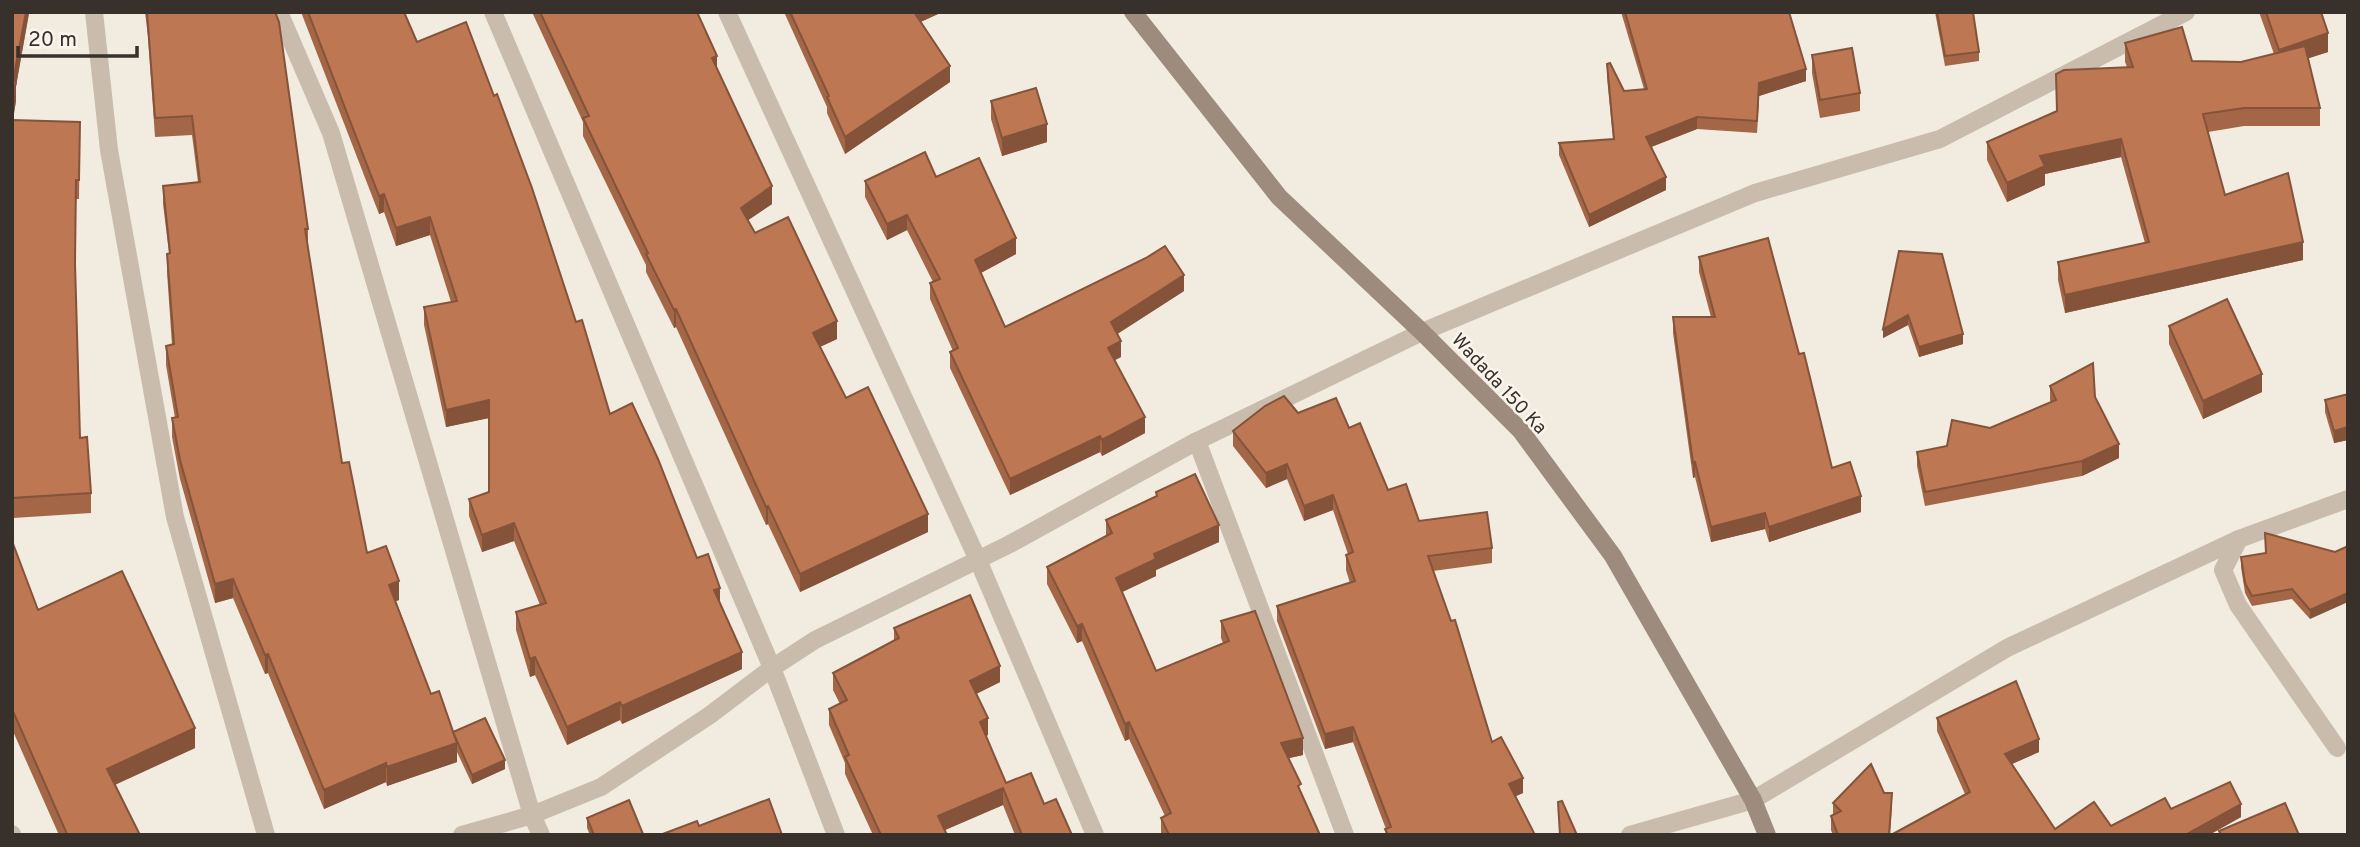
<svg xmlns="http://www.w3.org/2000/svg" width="2360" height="847" viewBox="0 0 2360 847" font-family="Overpass,sans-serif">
	<rect width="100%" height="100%" fill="#f1ebe0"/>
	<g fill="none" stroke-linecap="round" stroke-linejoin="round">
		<g stroke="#c9bcac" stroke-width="18">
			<polyline points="94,12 109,150 175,517 266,835"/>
			<polyline points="279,12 331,133 532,815 541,835"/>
			<polyline points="493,12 772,668 836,835"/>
			<polyline points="727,12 978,560 1095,835"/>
			<polyline points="1197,441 1345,835"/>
			<polyline points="2337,748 2238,605 2223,570 2239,539 2348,499"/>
			<polyline points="12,834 12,835"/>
			<polyline points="462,835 532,815 601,787 710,715 772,668 815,640 1010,544 1197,441 1422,332 1755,193 1940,139 2186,12"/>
			<polyline points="1630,835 1753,800 2007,648 2239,539"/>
		</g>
		<polyline stroke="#9d8c7e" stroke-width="18" points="1133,12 1279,197 1422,332 1521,431 1613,556 1753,800 1767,835"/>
	</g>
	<g fill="#a36647">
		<polygon points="12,12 46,12 29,14 16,86 16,101 13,120 80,122 79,199 76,199 75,268 80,438 91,493 91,513 13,518 12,521"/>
		<polygon points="145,12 275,12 308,229 308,246 342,463 367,553 399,600 396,601 431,694 453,732 505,769 472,784 457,752 457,762 387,786 386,782 324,809 268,673 265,674 233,598 215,603 180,479 172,437 172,418 175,418 166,365 166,346 172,345 167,272 167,254 169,253 163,204 163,186 198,182 192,135 155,137 148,37"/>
		<polygon points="301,12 404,12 417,42 576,322 610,414 697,558 720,603 742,669 622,724 620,720 567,745 535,675 530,677 516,630 516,612 540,605 514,541 482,552 469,516 469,499 489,492 489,418 446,427 424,325 424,307 451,302 430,235 396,246 384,212 379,214"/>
		<polygon points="532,12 697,12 717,68 772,204 748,220 755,233 837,339 820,347 846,398 928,532 800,592 768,524 766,525 676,327 674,328 646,272 646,265 583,136 583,122"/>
		<polygon points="784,12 938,12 938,14 920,22 950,82 845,154 827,113 827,107"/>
		<polygon points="1621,12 1789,12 1806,81 1759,96 1757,133 1697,129 1651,147 1666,190 1589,227 1559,155 1559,143 1613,139 1607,77 1607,64 1624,91 1644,89"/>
		<polygon points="1935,12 1973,12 1979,52 1979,61 1945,66"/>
		<polygon points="2259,12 2321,12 2328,52 2308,58 2320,108 2320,126 2244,126 2208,132 2225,195 2303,260 2065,313 2058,280 2058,262 2145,243 2121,157 2045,174 2045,185 2007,202 1987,160 1987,142 2057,111 2127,67 2125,62 2125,43 2192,61 2241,62 2274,54"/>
		<polygon points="1812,55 1860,93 1860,111 1820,118 1812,73"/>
		<polygon points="991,101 1047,142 1002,156 991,119"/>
		<polygon points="936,177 1016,254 981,273 1005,327 1184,291 1117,334 1121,357 1114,360 1145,433 1102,456 1100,452 1010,495 950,368 950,352 953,351 930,299 930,283 933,282 907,230 887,240 865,197 865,181"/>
		<polygon points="1899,251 1963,344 1919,357 1908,325 1883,338"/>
		<polygon points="1699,257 1799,354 1832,468 1861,512 1769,542 1765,529 1711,542 1695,477 1693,478 1673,333 1673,317 1711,317 1699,272"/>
		<polygon points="2169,326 2262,392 2203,419 2169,344"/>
		<polygon points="2050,386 2095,397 2119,458 2082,476 1925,506 1917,466 1917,452 1947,446 2051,403 2050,400"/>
		<polygon points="2348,394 2348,440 2334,443 2325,412 2325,400"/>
		<polygon points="1298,413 1349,428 1388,490 1419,521 1492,548 1492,563 1433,571 1492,742 1523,793 1516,796 1535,835 1385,835 1386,829 1353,742 1325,749 1277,621 1277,606 1350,583 1346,570 1346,555 1348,554 1333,510 1304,521 1287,479 1266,488 1233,446 1233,431"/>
		<polygon points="1156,492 1219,542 1156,570 1156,576 1122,592 1156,671 1223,643 1221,638 1221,621 1303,755 1288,758 1301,793 1320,835 1161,835 1161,818 1165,816 1129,739 1125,741 1082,641 1077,643 1047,584 1047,567 1106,536 1106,520 1156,496"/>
		<polygon points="12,540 38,610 195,748 115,785 140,835 59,835 12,729"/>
		<polygon points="2335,552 2310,619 2292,599 2252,606 2245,593 2241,567 2241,557"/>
		<polygon points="894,628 1000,682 976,694 988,735 986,736 1006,783 1044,804 1072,835 1015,835 1003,805 945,830 947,835 873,835 845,774 845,763 829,725 829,709 840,704 833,690 833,673 894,641"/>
		<polygon points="1937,718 2039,752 2012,764 2055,829 2111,826 2171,809 2241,817 2209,835 1891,835 1965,794 1937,731"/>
		<polygon points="1884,793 1892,806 1890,835 1833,835 1831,830 1831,816 1833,815 1833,803"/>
		<polygon points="587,818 643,835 590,835 587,828"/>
	</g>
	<g fill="#845339">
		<polygon points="26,12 29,12 16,86 16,101 12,123 13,81"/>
		<polygon points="912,12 938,12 938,14 912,26"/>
		<polygon points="2328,33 2328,52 2279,68 2279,50"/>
		<polygon points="717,56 717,74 712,58"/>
		<polygon points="950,66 950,82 845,154 845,137"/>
		<polygon points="1806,69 1806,81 1759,96 1757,133 1759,83"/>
		<polygon points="1697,117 1697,129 1646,149 1646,137"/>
		<polygon points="1047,124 1047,142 1002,156 1002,138"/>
		<polygon points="2121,139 2121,157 2045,174 2045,185 2007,202 2007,183 2040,156"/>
		<polygon points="1666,177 1666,190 1589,227 1589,215"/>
		<polygon points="772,186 772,204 741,225 741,208"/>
		<polygon points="384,194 384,212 379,214 379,196"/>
		<polygon points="907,215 907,230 887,240 887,224"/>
		<polygon points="430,217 430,235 396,246 396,228"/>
		<polygon points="1016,238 1016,254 975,276 975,260"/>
		<polygon points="2303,242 2303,260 2065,313 2065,295"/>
		<polygon points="1184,275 1184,291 1111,338 1111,322"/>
		<polygon points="676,309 676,327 674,328 674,310"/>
		<polygon points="1908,315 1908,325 1883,338 1883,329"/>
		<polygon points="837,321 837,339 813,350 813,333"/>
		<polygon points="1963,334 1963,344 1919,357 1919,347"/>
		<polygon points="1121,341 1121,357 1108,364 1108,348"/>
		<polygon points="2262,374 2262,392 2203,419 2203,401"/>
		<polygon points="489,400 489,418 446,427 446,410"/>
		<polygon points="1145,417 1145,433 1102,456 1102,440"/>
		<polygon points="2348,427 2348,440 2334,443 2334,431"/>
		<polygon points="1100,436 1100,452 1010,495 1010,479"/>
		<polygon points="2119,444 2119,458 2082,476 2082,461"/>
		<polygon points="1695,462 1695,477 1693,478 1693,463"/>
		<polygon points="1287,464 1287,479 1266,488 1266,473"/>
		<polygon points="1333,495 1333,510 1304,521 1304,506"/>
		<polygon points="1861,496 1861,512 1769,542 1769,527"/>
		<polygon points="768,506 768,524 766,525 766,507"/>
		<polygon points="1765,513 1765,529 1711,542 1711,527"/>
		<polygon points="928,514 928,532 800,592 800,574"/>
		<polygon points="514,523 514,541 482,552 482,535"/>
		<polygon points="1219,525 1219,542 1156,570 1156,576 1116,595 1116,578 1154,554"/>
		<polygon points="233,579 233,598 215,603 215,584"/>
		<polygon points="399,581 399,600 389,603 389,585"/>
		<polygon points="720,588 720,606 714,590"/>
		<polygon points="2348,593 2348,602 2310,619 2310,610"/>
		<polygon points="1082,624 1082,641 1077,643 1077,626"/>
		<polygon points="742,652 742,669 622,724 622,706"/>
		<polygon points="268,654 268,673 265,674 265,655"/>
		<polygon points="535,657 535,675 530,677 530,659"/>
		<polygon points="1000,666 1000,682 970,697 970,681"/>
		<polygon points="620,702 620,720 567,745 567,727"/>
		<polygon points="988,718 988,735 980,739 980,722"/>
		<polygon points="1129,722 1129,739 1125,741 1125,724"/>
		<polygon points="1353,727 1353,742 1325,749 1325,734"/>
		<polygon points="195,728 195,748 107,788 107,769"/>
		<polygon points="1303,738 1303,755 1281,760 1281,743"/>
		<polygon points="2039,739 2039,752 2005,767 2005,754"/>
		<polygon points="457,743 457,762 387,786 387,767"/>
		<polygon points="505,760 505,769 472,784 472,775"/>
		<polygon points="386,763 386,782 324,809 324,790"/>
		<polygon points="1523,778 1523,793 1509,799 1509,784"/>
		<polygon points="1003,788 1003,805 938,833 938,816"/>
		<polygon points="2241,804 2241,817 2209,835 2185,835"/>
	</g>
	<g fill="#bd7752" stroke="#845339" stroke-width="2">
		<polygon points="12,12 26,12 13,81 16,81 12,103"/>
		<polygon points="147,12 275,12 279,22 308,229 305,229 342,463 349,462 367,553 386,546 399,581 389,585 431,694 439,691 457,743 387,767 386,763 324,790 268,654 265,655 233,579 215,584 180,460 172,418 178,417 166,346 174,344 167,254 170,253 163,186 200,182 192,116 155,118"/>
		<polygon points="308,12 404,12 417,42 466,22 494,96 497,94 532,188 576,322 582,320 610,414 632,403 658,459 697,558 708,554 720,588 714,590 742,652 622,706 620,702 567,727 535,657 530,659 516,612 546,603 514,523 482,535 469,499 489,492 489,400 446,410 424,307 457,301 430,217 396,228 384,194 379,196"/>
		<polygon points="540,12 697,12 717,56 712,58 772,186 741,208 755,233 788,217 837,321 813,333 846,398 868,387 928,514 800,574 768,506 766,507 676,309 674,310 646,254 648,253 583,118 589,116"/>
		<polygon points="790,12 914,12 950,66 845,137 827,97 829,96"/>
		<polygon points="1625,12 1789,12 1806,69 1759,83 1757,121 1697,117 1646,137 1666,177 1589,215 1559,143 1614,139 1607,64 1610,63 1624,91 1647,89"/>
		<polygon points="1937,12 1973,12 1979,52 1945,56"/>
		<polygon points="2266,12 2321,12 2328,33 2279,50"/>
		<polygon points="2182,27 2192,61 2241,62 2305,46 2320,108 2244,108 2203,114 2225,195 2288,173 2303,242 2065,295 2058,262 2149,242 2121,139 2040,156 2045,166 2007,183 1987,142 2057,111 2056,74 2064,70 2133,67 2125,43"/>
		<polygon points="1852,48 1860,93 1820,100 1812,55"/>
		<polygon points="1036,88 1047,124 1002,138 991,101"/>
		<polygon points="12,120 80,122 79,180 76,180 75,263 80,438 87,437 91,493 12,498 12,501"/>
		<polygon points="925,152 936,177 979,158 1016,238 975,260 1005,327 1146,258 1165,246 1184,275 1111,322 1121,341 1108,348 1145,417 1102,440 1100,436 1010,479 950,352 958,348 930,283 940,279 907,215 887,224 865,181"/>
		<polygon points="1768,238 1799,354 1804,353 1832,468 1850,462 1861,496 1769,527 1765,513 1711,527 1695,462 1693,463 1673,317 1715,317 1699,257"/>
		<polygon points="1899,251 1942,254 1963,334 1919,347 1908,315 1883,329"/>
		<polygon points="2227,299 2262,374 2203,401 2169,326"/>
		<polygon points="2093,363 2095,397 2119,444 2082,461 1925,492 1917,452 1947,446 1952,420 1990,428 2056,400 2050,386"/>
		<polygon points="2348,394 2348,427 2334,431 2325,400"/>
		<polygon points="1284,396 1298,413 1336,398 1349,428 1360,423 1388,490 1406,484 1419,521 1487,512 1492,548 1428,556 1451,621 1455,620 1492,742 1501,737 1523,778 1509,784 1535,835 1388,835 1385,829 1391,827 1353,727 1325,734 1277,606 1355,581 1346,555 1353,552 1333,495 1304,506 1287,464 1266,473 1233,431 1265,406"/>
		<polygon points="1195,474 1219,525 1154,554 1156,559 1116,578 1156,671 1229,641 1221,621 1255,611 1303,738 1281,743 1301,784 1298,786 1320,835 1169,835 1161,818 1171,813 1129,722 1125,724 1082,624 1077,626 1047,567 1112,533 1106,520 1157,496 1156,492"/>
		<polygon points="2265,533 2335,552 2348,546 2348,593 2310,610 2292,589 2252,596 2245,583 2241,557 2266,553"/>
		<polygon points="12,541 38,610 122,571 195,728 107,769 140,835 66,835 67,834 12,709"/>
		<polygon points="970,595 1000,666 970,681 988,718 980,722 1006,783 1031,773 1044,804 1056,799 1072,835 1022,835 1003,788 938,816 947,835 881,835 845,757 849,755 829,709 847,700 833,673 899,638 894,628"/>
		<polygon points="2016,681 2039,739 2005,754 2055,829 2094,802 2111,826 2165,798 2171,809 2230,782 2241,804 2185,835 1891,835 1970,792 1937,718"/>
		<polygon points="485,718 505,760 472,775 453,732"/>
		<polygon points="1871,764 1884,793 1892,793 1889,835 1838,835 1831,816 1841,811 1833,803"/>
		<polygon points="769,799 782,835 660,835 697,821 699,826"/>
		<polygon points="629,800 643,834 641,835 594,835 587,818"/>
		<polygon points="1562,801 1577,835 1560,835 1558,802"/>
		<polygon points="2285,803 2299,835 2221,835 2219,831"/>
	</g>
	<g text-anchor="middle" stroke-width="5" stroke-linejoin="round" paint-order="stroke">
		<g font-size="19" fill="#38302b" stroke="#f9f5ec">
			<text transform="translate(1500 383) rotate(47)" y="7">Wadada 150 Ka</text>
		</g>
	</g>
	<rect width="2360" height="847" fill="none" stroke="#38302b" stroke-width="28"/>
	<path d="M18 46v10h119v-10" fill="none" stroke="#38302b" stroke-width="3.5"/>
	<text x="28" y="46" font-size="21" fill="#38302b" stroke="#f9f5ec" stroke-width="5" paint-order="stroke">20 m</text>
</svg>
